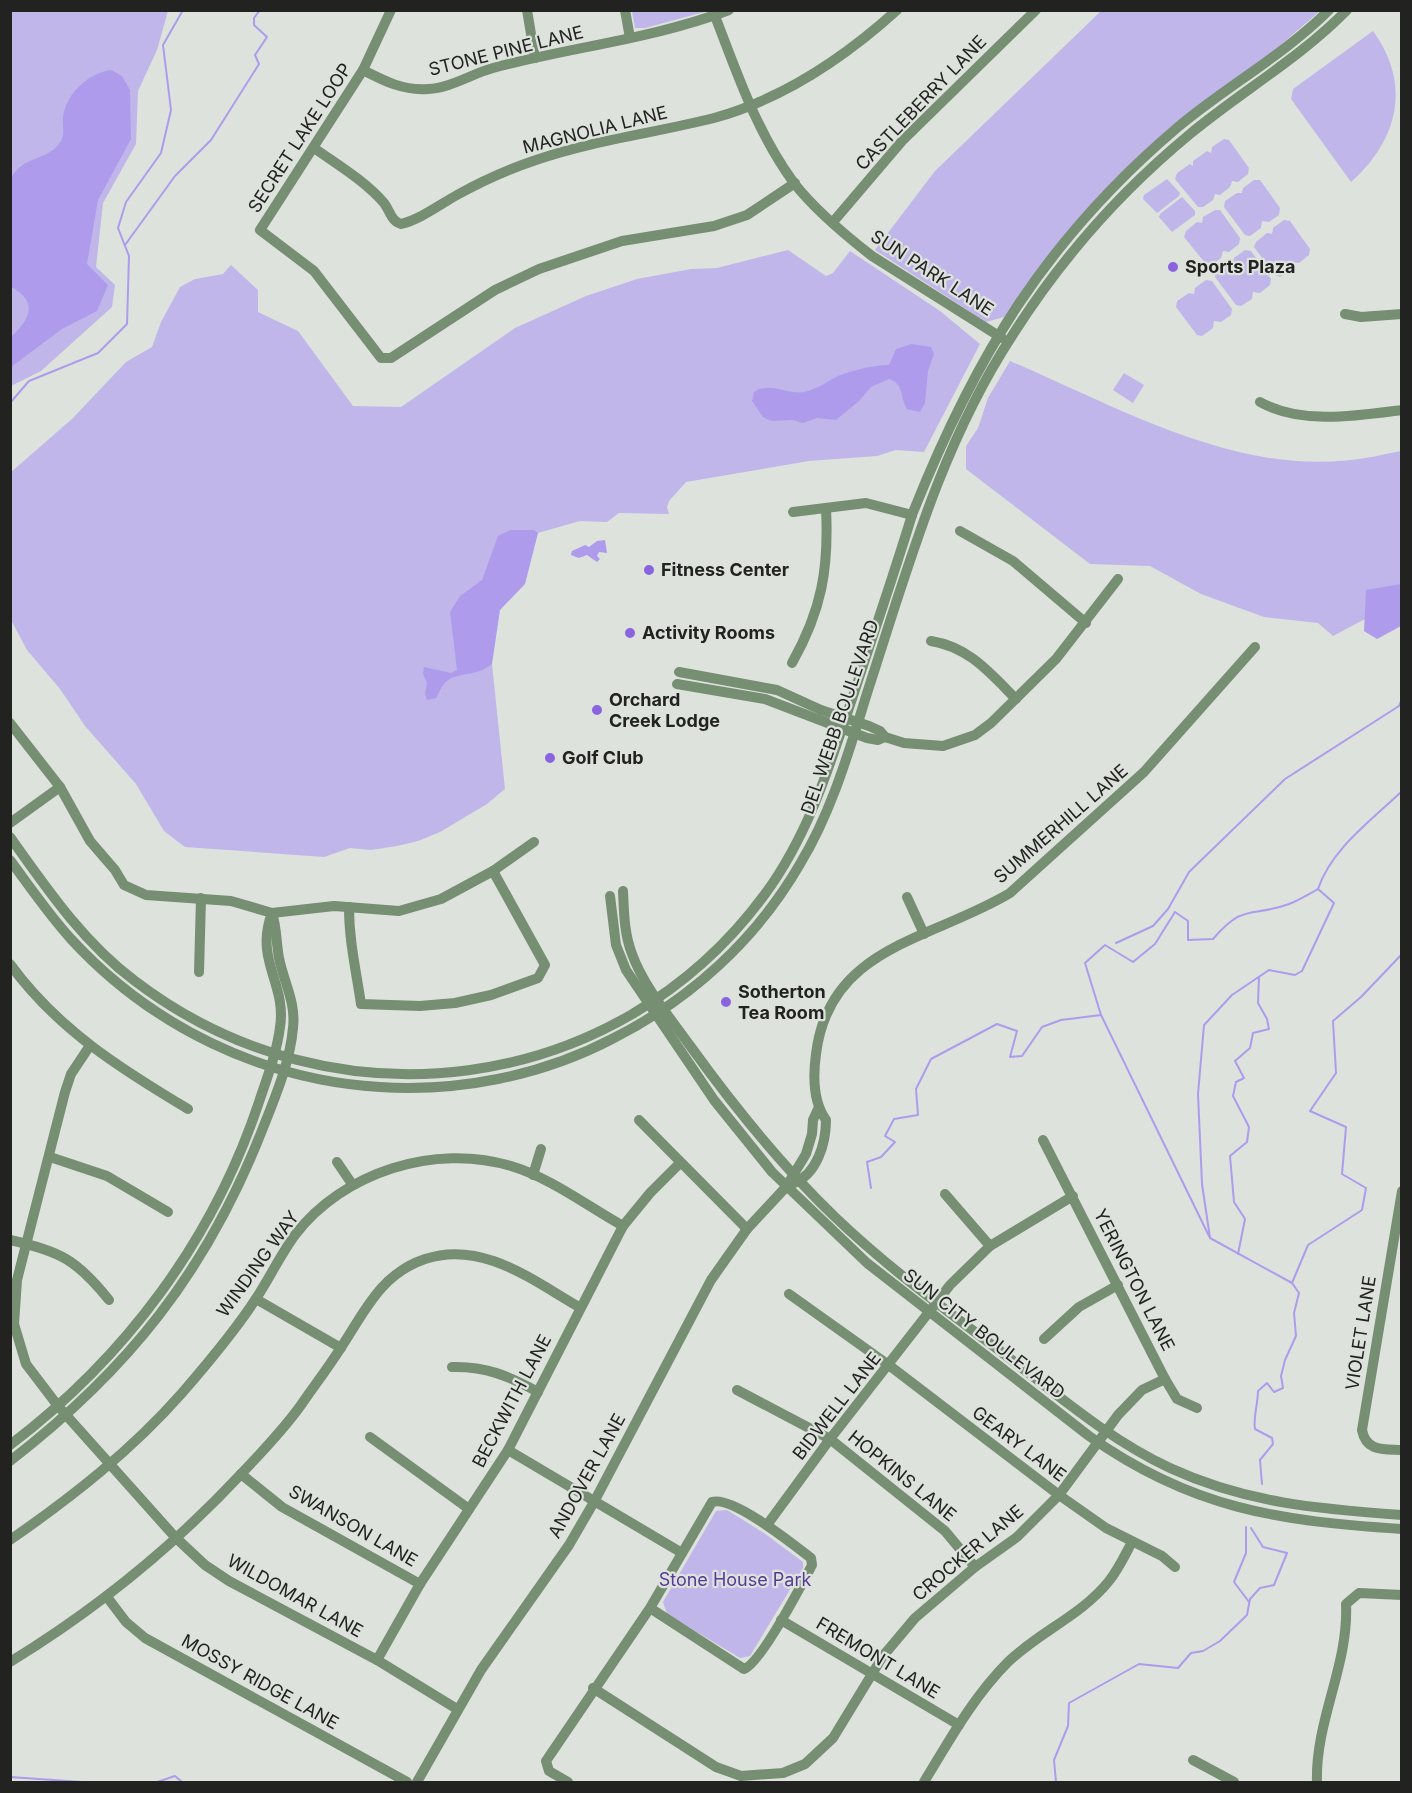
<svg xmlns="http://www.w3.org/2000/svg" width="1412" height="1793" viewBox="0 0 1412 1793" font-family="Inter,sans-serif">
	<rect width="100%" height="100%" fill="#dde2dd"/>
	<g fill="#c0b6ea">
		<polygon points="11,11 168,11 157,50 138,91 136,144 103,203 96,267 115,285 112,307 41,371 11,386"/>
		<polygon points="632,11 632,10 708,11 645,28 635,28"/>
		<polygon points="1101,11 1320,11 1270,54 1125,170 1004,317 986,322 875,250 935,171"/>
		<path d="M1373,31C1412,85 1398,140 1351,182L1291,99L1293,89Z"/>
		<polygon points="1224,139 1229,140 1249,168 1248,174 1238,182 1232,181 1230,187 1220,195 1215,194 1213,200 1203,207 1198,207 1175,179 1177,173 1190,164 1193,166 1193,161 1207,151 1211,153 1212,147"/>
		<polygon points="1167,179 1180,193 1179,196 1157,213 1143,199 1144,195"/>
		<polygon points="1254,180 1260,180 1280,208 1279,215 1269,222 1262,221 1261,228 1250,236 1245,235 1224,207 1225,201 1237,193 1242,193 1243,188"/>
		<polygon points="1182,197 1195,211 1195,215 1172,232 1159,217 1160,214"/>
		<polygon points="1215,210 1220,210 1240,238 1239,244 1229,252 1223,251 1221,258 1211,266 1206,264 1184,237 1186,231 1197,222 1202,223 1203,217"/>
		<polygon points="1284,220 1290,221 1310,249 1309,255 1299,263 1292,262 1291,269 1280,277 1275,275 1254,247 1256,242 1267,233 1272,234 1273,228"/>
		<polygon points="788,250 826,276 833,273 850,251 940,311 980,344 924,452 896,450 877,456 809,461 686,482 669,501 667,507 669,514 619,513 607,522 580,521 538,533 490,606 492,664 505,789 487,804 440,832 418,841 397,846 371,850 350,848 324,857 185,847 164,831 136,784 85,726 60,689 27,650 11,620 10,473 73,418 126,362 152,347 161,322 180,287 195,279 223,274 231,265 258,290 258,312 298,331 353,406 401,407 515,328 586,296 637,279 691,269 717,268"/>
		<polygon points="1245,250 1251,251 1271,279 1270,285 1260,293 1253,292 1252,299 1241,306 1236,305 1215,277 1216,272 1228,263 1233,264 1234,258"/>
		<polygon points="1206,280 1212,281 1232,309 1231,315 1221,322 1214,321 1213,328 1202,336 1197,335 1176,307 1177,301 1189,293 1194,294 1195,288"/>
		<path d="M1010,361C1111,404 1226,470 1338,461C1360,460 1381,455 1401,451V600L1333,636L1318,623L1264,617L1201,594L1150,566L1090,564L966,469V446L978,428L988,398Z"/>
		<polygon points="1124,373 1144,385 1133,403 1113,390"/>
		<polygon points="727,1510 764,1533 803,1562 803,1568 750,1656 740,1658 667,1614 663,1602 716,1511"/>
	</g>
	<g fill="#ae9bec">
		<path d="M111,70L122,76L130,90L131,139L98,200L87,264L108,285L97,311L62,329L11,367V337C30,319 39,302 11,287V178C24,155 44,162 59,144C66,136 62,127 63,117C66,94 88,73 111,70Z"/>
		<path d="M911,344L931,347L934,354L928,371L925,403L920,412L907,409C900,397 904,384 889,379L871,387L859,401L836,420L817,418L803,423L793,420L771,421L763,417L752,401L754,392C771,381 786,395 804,392C818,389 826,382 838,376C854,370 873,365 889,365L896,349Z"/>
		<path d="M510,530H534L538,533L525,584L500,610L492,664C476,677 458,672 447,681C442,684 439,693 436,698L427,700L425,694L427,683L423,674L424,667L451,673L457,670L450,612L460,596L482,580L498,536Z"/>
		<polygon points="605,540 607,553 599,552 597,556 600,559 597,562 587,555 579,558 571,555 572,551 585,545 589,547 597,541"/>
		<polygon points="1401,584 1401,626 1377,639 1364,631 1366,590"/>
	</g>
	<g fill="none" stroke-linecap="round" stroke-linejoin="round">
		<g stroke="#ae9bec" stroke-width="2">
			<polyline points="125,245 175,176 211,140 259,64 255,55 267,37 254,25 254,18 260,10"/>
			<polyline points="10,403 29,381 98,353 127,324 129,256 118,228 126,202 161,153 171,110 163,45 183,10"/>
			<polyline points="1116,943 1153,926 1168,909 1189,872 1285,779 1399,706 1402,699"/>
			<polyline points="1101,1015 1209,1236"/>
			<path d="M871,1188L867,1162L881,1157L895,1142L885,1136L894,1119L918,1115L916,1089L931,1059L997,1024L1017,1031L1010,1057L1022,1056L1042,1027L1061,1020L1101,1015L1085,963L1105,945L1133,962L1155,944L1175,912L1188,921V940L1213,939C1245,902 1251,918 1289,904C1299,900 1309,894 1318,889C1331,849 1372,820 1402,791"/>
			<polyline points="1238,1254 1245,1219 1234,1202 1230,1156 1247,1142 1249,1127 1233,1096 1236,1082 1244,1078 1235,1061 1250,1048 1253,1033 1269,1029 1267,1019 1258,1003 1259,977"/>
			<polyline points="1292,1283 1210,1238 1202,1184 1198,1094 1204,1025 1232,995 1269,970 1295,975 1302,971 1334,903 1318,889"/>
			<path d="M1262,1484L1260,1460L1273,1444L1272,1438L1255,1429C1253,1418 1258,1403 1258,1391L1267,1383L1274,1392L1283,1388L1281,1376L1285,1360L1296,1336L1294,1313L1299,1293L1292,1283L1308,1245L1362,1210L1366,1188L1342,1174L1346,1127L1310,1111L1336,1073L1333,1021L1361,997L1402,954"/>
			<polyline points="1246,1527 1246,1553 1234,1582 1249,1602"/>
			<polyline points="10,1777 82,1782"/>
			<polyline points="157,1782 175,1776 182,1782"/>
			<polyline points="1056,1782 1054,1760 1068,1726 1069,1703 1139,1664 1178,1668 1191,1653 1203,1651 1220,1641 1247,1615 1250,1599 1260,1588 1274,1585 1287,1553 1263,1547 1251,1528"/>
		</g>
		<g stroke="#768e71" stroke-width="10">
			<polyline points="391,10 363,70 260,230 314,271 381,358 391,358 495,290 539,269 622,241 714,226 747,215 795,183"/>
			<polyline points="527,10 535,58"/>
			<polyline points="625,10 630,38"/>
			<path d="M715,16C737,73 757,133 794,183C815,210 845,235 872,256L1002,338"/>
			<path d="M363,70C384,81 404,91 428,89C451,88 471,74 493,68C571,47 653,39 729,10"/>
			<path d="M314,148C338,165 365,181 384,203C390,211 391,221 401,224C421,219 439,205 457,195C482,181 509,169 536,160C594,140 655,133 714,118C783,99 844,58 897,10"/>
			<polyline points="833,222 902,141 1036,10"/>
			<polyline points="1345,314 1361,317 1402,314"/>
			<path d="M1260,402C1301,425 1356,416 1402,410"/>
			<polyline points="793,512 866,503 912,515"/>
			<polyline points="960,531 1013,561 1086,623"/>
			<path d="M931,641C969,647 990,673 1016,699"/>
			<path d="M792,663C822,610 829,568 826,508"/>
			<polyline points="679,672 777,690 821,710 869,726 880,731 885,737 904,743 943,746 975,735 991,723 1056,659 1118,579"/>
			<polyline points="677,684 765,699 867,738 878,740 885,737"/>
			<polyline points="10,723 60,787 90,841 115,870 124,885 146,895 231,901 272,913 334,906 399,911 441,899 493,871 534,842"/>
			<polyline points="10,823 60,787"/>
			<path d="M10,837C47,889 83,942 135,981C333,1132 616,1097 765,894C810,833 831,761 855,690C874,632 894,574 912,515C975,356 1046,239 1178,127C1227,86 1284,55 1329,10"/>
			<path d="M10,860C30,887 49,915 71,939C151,1026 262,1080 380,1087C459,1092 541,1076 612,1039C690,1000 756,940 800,864C833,810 850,747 869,687C908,567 942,443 1012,336C1060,260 1121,191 1190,134C1242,91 1300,58 1347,10"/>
			<path d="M623,891C624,912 624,933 632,954C644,987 671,1019 691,1047C735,1108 781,1165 835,1217C888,1268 949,1312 1008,1357C1060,1397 1110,1440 1170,1468C1246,1503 1318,1509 1402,1515"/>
			<path d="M610,896L616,945L626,970L714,1100L772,1172L867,1263L1089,1436C1192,1509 1279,1521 1402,1529"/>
			<polyline points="907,897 924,934"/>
			<path d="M349,907C349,941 356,970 361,1004L420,1006L455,1003L491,995L538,978L545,965L493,871"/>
			<path d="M10,964C57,1029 121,1069 188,1109"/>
			<polyline points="199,972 201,898"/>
			<polyline points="89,1047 71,1074 65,1092 17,1280 14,1324 26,1364 58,1406 175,1537 205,1565 229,1581 377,1660 457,1709"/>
			<polyline points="639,1120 747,1229"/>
			<polyline points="1043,1140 1165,1379 1177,1399 1197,1408"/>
			<polyline points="50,1157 107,1176 168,1212"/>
			<polyline points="337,1162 352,1184"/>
			<polyline points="533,1175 541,1149"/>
			<path d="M794,1183C817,1174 826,1143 826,1120C813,1102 813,1076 816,1054C829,946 932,940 1010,893L1144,772L1255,647"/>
			<path d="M1402,1191L1362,1430C1366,1452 1384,1449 1402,1450"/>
			<polyline points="945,1194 990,1246"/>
			<path d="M10,1240C60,1251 77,1260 109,1300"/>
			<polyline points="789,1294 890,1366 1059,1495 1106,1528 1162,1556 1175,1567"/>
			<polyline points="256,1299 341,1348"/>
			<polyline points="1044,1339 1079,1307 1118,1285"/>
			<path d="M452,1367C485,1366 509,1376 538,1392"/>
			<polyline points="737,1390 830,1439 945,1531 975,1567"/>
			<polyline points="370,1437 469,1509"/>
			<path d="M10,1445C126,1357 213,1240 259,1102C267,1078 277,1052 280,1027C287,984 254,960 272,913"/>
			<polyline points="508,1450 682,1553"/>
			<path d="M10,1461C128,1370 206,1272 261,1133C274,1100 290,1063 293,1028C296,1002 284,983 279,958C276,942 277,928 272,913"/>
			<polyline points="241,1474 282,1507 420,1584"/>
			<polyline points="767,1525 830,1439 950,1285 990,1246 1073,1196"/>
			<path d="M10,1540C72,1497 132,1450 182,1393C208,1363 236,1330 257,1297C270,1277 281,1254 295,1235C343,1172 435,1143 511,1166C551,1178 587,1206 623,1226"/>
			<polyline points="107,1597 126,1622 145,1638 407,1782"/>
			<polyline points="781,1620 959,1725"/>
			<polyline points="377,1660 420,1584 508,1450 623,1226 650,1193 680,1163"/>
			<path d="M10,1662C95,1610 174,1546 242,1473C262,1452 284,1429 301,1405C314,1386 328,1368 340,1349C364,1313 380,1274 425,1259C482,1240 532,1280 579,1307"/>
			<polyline points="593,1688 716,1767 741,1776 783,1773 805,1764 833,1738 883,1656 915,1618 975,1567 1017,1537 1059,1495 1118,1415 1142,1390 1165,1379"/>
			<polyline points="1193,1760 1234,1782"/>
			<polyline points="417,1782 481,1670 569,1545 594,1502 711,1280 747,1229 786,1187 806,1154 812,1134 813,1120 818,1109"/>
			<path d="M568,1782L549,1771L546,1761L650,1608L712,1502C732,1495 794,1545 811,1558L812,1565C802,1584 761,1663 744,1669L650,1608"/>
			<path d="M924,1782C949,1741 973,1697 1008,1662C1039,1632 1082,1615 1109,1581C1118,1570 1125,1555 1132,1542"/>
			<path d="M1317,1782C1315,1721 1349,1665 1346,1604L1359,1593L1402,1595"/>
		</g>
	</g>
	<g fill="#8964df" stroke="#dde2dd" stroke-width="2">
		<circle cx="1173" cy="267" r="6"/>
		<circle cx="649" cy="570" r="6"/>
		<circle cx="630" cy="633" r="6"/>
		<circle cx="597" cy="710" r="6"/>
		<circle cx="550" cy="758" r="6"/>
		<circle cx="726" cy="1002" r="6"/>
	</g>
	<g text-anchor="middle" stroke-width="4.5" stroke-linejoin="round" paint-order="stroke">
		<g font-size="18" fill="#222321" stroke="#dde2dd">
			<text transform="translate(506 51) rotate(-14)" y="6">STONE PINE LANE</text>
			<text transform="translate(921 103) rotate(-46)" y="6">CASTLEBERRY LANE</text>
			<text transform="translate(595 130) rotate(-14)" y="6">MAGNOLIA LANE</text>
			<text transform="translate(300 138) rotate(-57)" y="6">SECRET LAKE LOOP</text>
			<text transform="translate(932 273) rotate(33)" y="6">SUN PARK LANE</text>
			<text transform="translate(840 717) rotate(-71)" y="6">DEL WEBB BOULEVARD</text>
			<text transform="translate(1061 824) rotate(-41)" y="6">SUMMERHILL LANE</text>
			<text transform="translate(258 1264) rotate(-54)" y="6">WINDING WAY</text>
			<text transform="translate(1134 1280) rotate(63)" y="6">YERINGTON LANE</text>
			<text transform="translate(1361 1333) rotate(-81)" y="6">VIOLET LANE</text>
			<text transform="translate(984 1334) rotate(38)" y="6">SUN CITY BOULEVARD</text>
			<text transform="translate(512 1401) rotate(-62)" y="6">BECKWITH LANE</text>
			<text transform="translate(837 1406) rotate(-52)" y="6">BIDWELL LANE</text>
			<text transform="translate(1019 1444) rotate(37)" y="6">GEARY LANE</text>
			<text transform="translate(587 1476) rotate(-61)" y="6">ANDOVER LANE</text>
			<text transform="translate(902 1476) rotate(39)" y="6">HOPKINS LANE</text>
			<text transform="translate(353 1526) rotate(30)" y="6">SWANSON LANE</text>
			<text transform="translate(968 1553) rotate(-40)" y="6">CROCKER LANE</text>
			<text transform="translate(295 1596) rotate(29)" y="6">WILDOMAR LANE</text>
			<text transform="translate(878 1658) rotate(31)" y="6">FREMONT LANE</text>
			<text transform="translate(260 1682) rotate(29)" y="6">MOSSY RIDGE LANE</text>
		</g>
		<g font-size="18" font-weight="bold" fill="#222321" stroke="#dde2dd" text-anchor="start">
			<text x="1185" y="273">Sports Plaza</text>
			<text x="661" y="576">Fitness Center</text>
			<text x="642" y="639">Activity Rooms</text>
			<text x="609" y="706">Orchard<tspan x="609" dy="21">Creek Lodge</tspan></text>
			<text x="562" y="764">Golf Club</text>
			<text x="738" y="998">Sotherton<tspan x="738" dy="21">Tea Room</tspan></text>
		</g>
		<g font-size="18" fill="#583b98" stroke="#dde2dd">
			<text x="735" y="1586">Stone House Park</text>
		</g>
	</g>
	<rect width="1412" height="1793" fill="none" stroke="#222321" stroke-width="24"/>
</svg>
